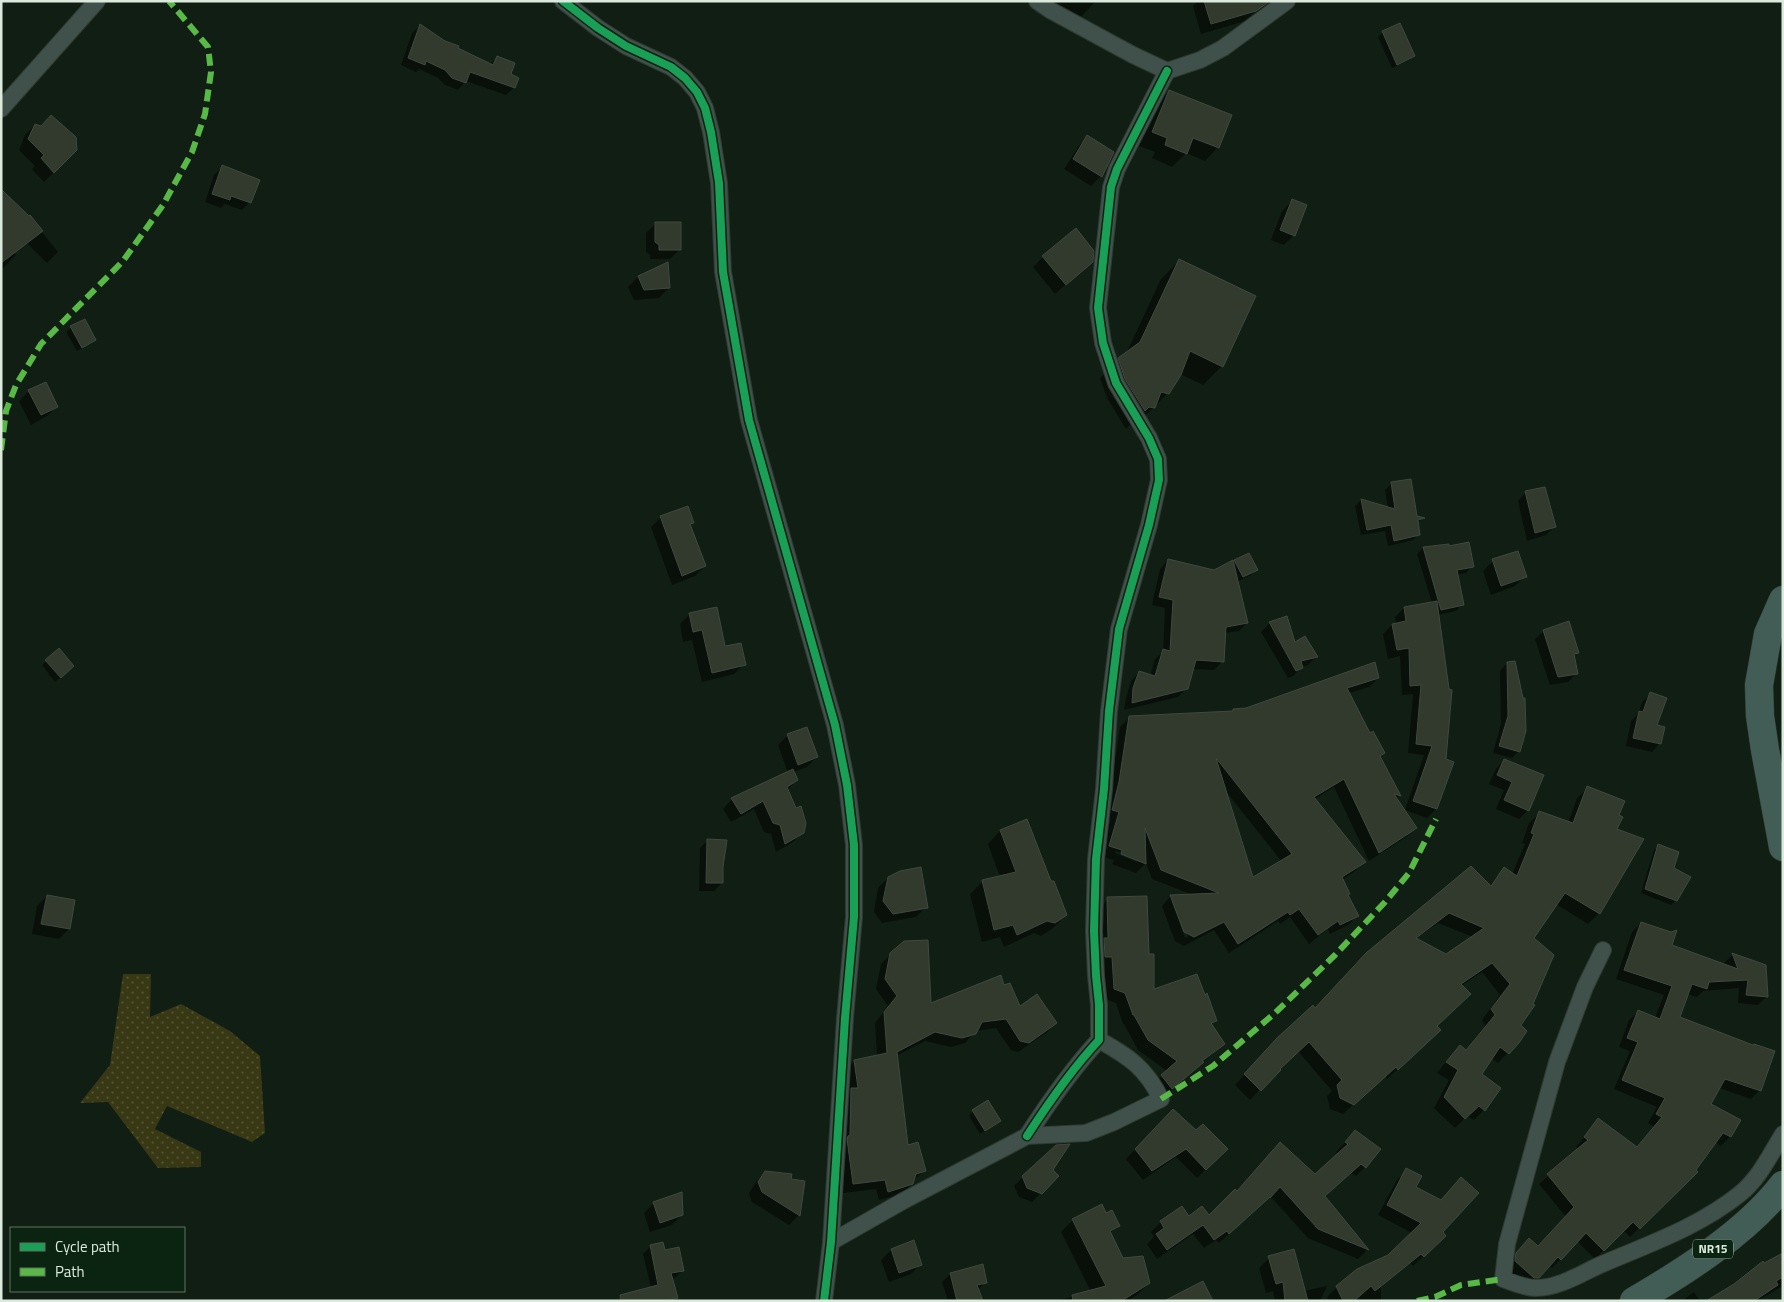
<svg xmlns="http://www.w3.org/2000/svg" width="1784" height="1302" viewBox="0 0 1784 1302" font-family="'Titillium Web',sans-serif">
	<defs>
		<pattern id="grass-dots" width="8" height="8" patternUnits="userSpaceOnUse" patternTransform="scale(1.25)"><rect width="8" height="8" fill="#383814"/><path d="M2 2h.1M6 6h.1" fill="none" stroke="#545536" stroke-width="1.8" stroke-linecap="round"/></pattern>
	</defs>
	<rect width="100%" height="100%" fill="#111e14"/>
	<polygon fill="url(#grass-dots)" points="123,974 151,974 150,1017 181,1004 230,1031 260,1056 265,1133 252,1142 167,1106 155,1129 201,1152 201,1167 158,1168 108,1102 80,1103 110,1065"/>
	<g fill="#0007" fill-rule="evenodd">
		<polygon points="1049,1 1094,1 1095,2 1072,26"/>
		<polygon points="1198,1 1260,1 1261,6 1245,21 1201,34 1193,6"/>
		<polygon points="420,26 456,49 490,65 497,57 509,74 518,79 514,88 506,95 466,81 458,90 445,85 438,78 419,69 416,72 401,65 412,33"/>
		<polygon points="1383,32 1414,56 1409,60 1392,68 1378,37"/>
		<polygon points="1169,91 1218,147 1205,161 1186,153 1172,167 1152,158 1155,152 1139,146 1155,105"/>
		<polygon points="35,125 75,150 44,182 32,169 35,166 19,150 25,135"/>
		<polygon points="1087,137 1101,176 1091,186 1064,169 1078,147"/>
		<polygon points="222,167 250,202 242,210 225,204 221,208 205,202 214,175"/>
		<polygon points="1292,201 1294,235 1284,245 1271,240 1282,211"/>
		<polygon points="30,217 58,252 47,263 27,243 14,253 16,255 1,270 1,239"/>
		<polygon points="656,223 680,249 670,259 650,259 650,255 646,252 646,233"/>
		<polygon points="1043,257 1084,268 1055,294 1033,267"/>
		<polygon points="1179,261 1222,366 1203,385 1180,374 1168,393 1135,426 1130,425 1126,429 1107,398 1100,378 1126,354 1161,279"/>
		<polygon points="667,264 669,288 659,298 634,300 628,287 638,277"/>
		<polygon points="71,327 95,340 90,344 77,351 66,332"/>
		<polygon points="29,391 57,406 47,416 31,425 19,401"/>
		<polygon points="1392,483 1416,517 1422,519 1417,524 1419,534 1413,540 1388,546 1385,531 1361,535 1355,506 1361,500 1388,508 1385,490"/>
		<polygon points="1526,492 1554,527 1546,535 1527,541 1518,501"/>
		<polygon points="661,517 692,523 689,526 705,566 695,576 672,585 651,527"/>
		<polygon points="1447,545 1472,566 1466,573 1456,575 1462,604 1456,611 1437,615 1436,809 1427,818 1405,810 1424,755 1408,753 1413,694 1402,695 1400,656 1388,659 1383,634 1392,625 1396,624 1395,617 1404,608 1432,603 1417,554 1423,548"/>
		<polygon points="1248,554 1256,570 1251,575 1237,582 1247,623 1239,631 1225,633 1222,662 1214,670 1192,669 1187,688 1178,697 1124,710 1126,698 1131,681 1139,672 1150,676 1155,659 1163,652 1165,608 1152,605 1160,569 1168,560 1215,571"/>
		<polygon points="1493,561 1525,576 1515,586 1491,595 1483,571"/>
		<polygon points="690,614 724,648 744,664 734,674 702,682 692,640 683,642 680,624"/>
		<polygon points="1286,618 1294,644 1316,657 1308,665 1302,667 1293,676 1288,678 1261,632 1270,623"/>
		<polygon points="1544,631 1578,652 1573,657 1576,674 1568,682 1550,685 1535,639"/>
		<polygon points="46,661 68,671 55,682 42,665"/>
		<polygon points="1507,663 1519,751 1512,758 1493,753 1501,724 1500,671"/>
		<path d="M1378,678L1369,687L1349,693L1369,735L1383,753L1379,757L1399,796L1396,799L1415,828L1406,837L1369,861L1334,787L1315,799L1364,862L1355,871L1342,880L1347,896L1357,916L1348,925L1330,934L1328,929L1309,944L1290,917L1280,924L1278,921L1229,953L1214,930L1184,946L1175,941L1162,906L1171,896L1193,895L1152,879L1146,863L1136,873L1112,864L1114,860L1100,856L1110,821L1103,819L1110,793L1120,727L1130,717L1232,712L1246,710ZM1225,790L1282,862L1252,879ZM1116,851L1137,859V862L1115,853ZM1172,903H1175L1188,937L1185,938Z"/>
		<polygon points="1651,694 1655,726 1660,743 1652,752 1626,746 1631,721 1638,714 1642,702"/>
		<polygon points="788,735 817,757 807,767 793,772 797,780 788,789 802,833 793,842 776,852 771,834 764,832 754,809 731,822 723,809 732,799 788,773 778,745"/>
		<polygon points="1504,760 1528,810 1519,819 1496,809 1504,790 1489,784 1496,769"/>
		<path d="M1588,788L1617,816L1616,830L1642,840L1599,913L1588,924L1556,904L1532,938L1518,1042L1498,1063L1491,1058L1480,1075L1484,1110L1474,1120L1467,1116L1455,1128L1434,1108L1449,1080L1437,1073L1450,1057L1465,1050L1485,1026L1482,1020L1500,995L1482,972L1461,986L1429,1040L1387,1079L1385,1076L1343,1114L1330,1109L1327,1096L1332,1091L1298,1051L1279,1069L1250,1100L1235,1085L1267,1050L1315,1009L1355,964L1489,886L1504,869L1512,874L1525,844L1522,843L1529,823L1540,813L1568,823L1577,798ZM1438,923L1473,937L1447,955L1415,939Z"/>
		<polygon points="1026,821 1050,883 1066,915 1053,928 1041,936 1034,933 1004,947 1000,937 982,942 970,894 982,882 1000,877 988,844 1000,831"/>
		<polygon points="708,840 721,866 722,883 714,891 699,891 700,848"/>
		<polygon points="1659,846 1673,869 1676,900 1671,905 1641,893 1654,850"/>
		<polygon points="888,878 926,907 916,917 882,923 874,912 878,888"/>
		<polygon points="47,896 74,901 69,929 59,939 32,934 37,906"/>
		<polygon points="1108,899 1148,955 1153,991 1204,996 1216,1020 1211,1025 1224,1044 1162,1098 1152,1086 1167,1071 1138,1050 1124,1024 1123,1024 1116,1003 1105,999 1098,909"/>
		<polygon points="1641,923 1670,946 1725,966 1724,963 1733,955 1767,996 1758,1005 1738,1003 1739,988 1703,991 1697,997 1687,994 1679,1018 1760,1090 1751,1099 1719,1088 1709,1104 1739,1120 1730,1137 1721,1146 1715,1142 1695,1171 1696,1172 1630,1237 1623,1230 1595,1259 1577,1241 1552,1268 1549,1265 1529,1286 1507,1271 1508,1263 1520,1249 1538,1248 1566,1217 1539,1184 1579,1149 1576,1147 1599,1120 1636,1148 1654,1127 1648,1123 1657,1107 1614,1089 1630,1051 1619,1047 1629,1020 1638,1012 1655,1018 1664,995 1616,979 1632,932"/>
		<polygon points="891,954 930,1005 1004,987 1019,1008 1056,1023 1046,1033 1018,1052 1011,1050 996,1028 976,1031 965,1043 951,1047 925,1041 896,1056 907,1146 925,1170 913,1181 912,1184 902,1194 879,1200 876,1189 843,1193 838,1149 845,1071 854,1061 877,1056 875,1023 888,1006 876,989 881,964"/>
		<polygon points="1173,1110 1196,1132 1226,1149 1197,1178 1176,1157 1143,1180 1126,1159"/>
		<polygon points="973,1111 999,1121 980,1134 969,1116"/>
		<polygon points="1355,1132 1365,1167 1356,1176 1350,1173 1324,1197 1367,1250 1358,1259 1308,1238 1270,1196 1219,1243 1216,1240 1204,1248 1193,1234 1157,1259 1147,1244 1154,1237 1151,1232 1161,1222 1189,1217 1208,1217 1237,1192 1315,1176 1339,1154 1336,1152"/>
		<polygon points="1407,1170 1414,1188 1445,1236 1413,1266 1410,1263 1381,1286 1381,1301 1329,1301 1327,1297 1337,1287 1389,1256 1412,1233 1378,1215 1397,1180"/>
		<polygon points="766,1172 790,1180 804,1182 799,1215 789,1225 752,1202 749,1193 756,1182"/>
		<polygon points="1023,1177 1041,1193 1032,1202 1019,1197 1014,1186"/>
		<polygon points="654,1203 682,1215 672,1225 650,1232 644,1213"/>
		<polygon points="1106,1215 1118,1225 1110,1233 1122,1259 1149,1283 1137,1295 1127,1301 1056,1301 1091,1292 1061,1232 1073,1220"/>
		<polygon points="651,1246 664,1252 682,1271 675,1278 672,1279 677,1298 673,1301 643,1301 651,1288 643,1254"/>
		<polygon points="891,1250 921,1264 911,1274 889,1282 881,1260"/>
		<polygon points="1783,1255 1783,1286 1757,1301 1708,1301 1764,1264"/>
		<polygon points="1269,1258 1304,1291 1327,1286 1320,1301 1275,1301 1273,1291 1266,1293 1259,1268"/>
		<polygon points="982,1266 985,1282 978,1290 982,1301 948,1301 942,1282 950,1274"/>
		<polygon points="1694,1292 1700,1301 1682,1301"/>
	</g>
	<g fill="#313a2d" stroke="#40493f" fill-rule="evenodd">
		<polygon points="1204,1 1270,1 1256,11 1211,24"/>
		<polygon points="1400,23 1415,56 1397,65 1382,31"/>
		<polygon points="420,24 445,41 459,46 458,48 493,65 497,56 515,63 511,74 519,78 515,88 470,72 466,83 452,78 445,70 426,61 425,65 408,58"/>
		<polygon points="1169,90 1232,115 1219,148 1193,138 1187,154 1165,145 1167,138 1152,132"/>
		<polygon points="51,115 76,137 77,150 54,173 41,158 44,155 28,139 35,124 41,126"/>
		<polygon points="1087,135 1114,152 1102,177 1073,159"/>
		<polygon points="222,165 260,180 251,203 231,196 230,200 212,194"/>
		<polygon points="1,189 29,216 30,215 43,231 1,263"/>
		<polygon points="1292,199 1307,205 1295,236 1280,230"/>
		<polygon points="655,222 681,222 681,250 659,250 659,245 655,242"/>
		<polygon points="1076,228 1094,251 1093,262 1066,285 1042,256"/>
		<polygon points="1179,259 1256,296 1223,367 1190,351 1181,375 1169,394 1161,392 1155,408 1149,407 1145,411 1125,379 1118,358 1140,342"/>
		<polygon points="668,262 670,288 644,290 638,276"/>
		<polygon points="85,319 96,340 82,348 70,326"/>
		<polygon points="46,382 58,407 41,415 28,390"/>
		<polygon points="1411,479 1417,516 1425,518 1418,520 1420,535 1394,541 1391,525 1367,530 1361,499 1395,509 1391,482"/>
		<polygon points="1545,487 1556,527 1535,533 1525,491"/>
		<polygon points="688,506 694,523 690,524 706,566 682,576 660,516"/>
		<polygon points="1469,542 1474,567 1457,570 1464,605 1441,610 1423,547 1449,544 1449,546"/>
		<polygon points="1518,551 1527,577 1501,586 1492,559"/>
		<polygon points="1249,553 1258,570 1243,577 1234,560"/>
		<polygon points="1168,559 1214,570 1233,560 1248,623 1226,627 1224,662 1196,660 1188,689 1132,703 1133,688 1139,671 1155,676 1163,649 1170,651 1173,600 1159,597"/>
		<polygon points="1437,601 1449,689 1452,690 1446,759 1454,762 1437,809 1413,801 1432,746 1416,744 1421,685 1410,686 1409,648 1397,650 1392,624 1406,621 1404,607"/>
		<polygon points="717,607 725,646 741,643 746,665 712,673 702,630 693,632 689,613"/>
		<polygon points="1287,616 1295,642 1305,636 1318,657 1301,661 1303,668 1296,671 1269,622"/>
		<polygon points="1569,621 1579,653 1574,654 1578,674 1558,677 1543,630"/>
		<polygon points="59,648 74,666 61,678 45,660"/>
		<polygon points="1515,661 1523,698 1525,698 1526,731 1520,752 1499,746 1508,716 1507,662"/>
		<path d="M1375,662L1379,678L1347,688L1370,733L1373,731L1385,753L1380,756L1401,796L1394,794L1417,828L1379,853L1344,779L1314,797L1366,862L1342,877L1350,894L1348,895L1359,916L1340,925L1338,921L1318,935L1299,909L1290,915L1288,912L1238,944L1224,922L1194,937L1184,932L1170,895L1219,893L1161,870L1145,828L1146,864L1121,854L1122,850L1109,846L1119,812L1112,810L1119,782L1129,716L1233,711V709L1246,708ZM1216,758L1292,854L1253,877Z"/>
		<polygon points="1650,692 1667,698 1657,725 1665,727 1661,744 1633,738 1639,711 1643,712"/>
		<polygon points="807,727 818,757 798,765 787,734"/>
		<polygon points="1504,759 1544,775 1529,811 1504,800 1512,782 1497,775"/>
		<polygon points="793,769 798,780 787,787 796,808 801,806 806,823 804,833 785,844 780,825 773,823 763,801 741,814 731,798"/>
		<path d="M1587,786L1625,801L1619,815L1623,817L1617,829L1644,839L1600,914L1565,893L1534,938L1554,955L1533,1004L1535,1005L1521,1025L1527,1031L1519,1043L1509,1054L1500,1047L1482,1074L1501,1088L1485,1111L1479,1106L1465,1119L1444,1097L1458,1070L1446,1062L1460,1045L1466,1050L1495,1015L1491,1009L1510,984L1492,963L1461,984L1471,994L1437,1026L1441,1030L1398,1070L1396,1067L1354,1105L1340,1098L1337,1085L1342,1080L1309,1042L1280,1069L1281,1070L1261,1091L1244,1074L1277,1038L1313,1005L1315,1008L1366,953L1471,866L1491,886L1504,867L1517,876L1534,834L1531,833L1539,811L1573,823ZM1449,913L1484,928L1446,954L1416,938Z"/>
		<polygon points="1027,819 1051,881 1054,881 1067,915 1055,923 1047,921 1017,935 1013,925 994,930 982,880 1016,872 1000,830"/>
		<polygon points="707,839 727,840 723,867 723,883 706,883"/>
		<polygon points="1658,844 1679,852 1674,868 1691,877 1677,901 1645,889"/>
		<polygon points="921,867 928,908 893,914 883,901 888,877 900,871"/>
		<polygon points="47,895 75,900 70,929 41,924"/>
		<polygon points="1147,896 1149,954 1154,954 1154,989 1197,974 1205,995 1207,993 1217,1021 1211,1023 1225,1044 1202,1061 1204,1062 1172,1089 1161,1075 1177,1061 1148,1040 1134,1015 1133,1015 1125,993 1114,989 1112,957 1105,957 1104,938 1108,938 1107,897"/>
		<polygon points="1641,922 1671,932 1677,930 1672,945 1738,969 1732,953 1766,965 1768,997 1746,995 1748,980 1709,982 1707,989 1692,984 1680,1017 1753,1045 1754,1044 1775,1051 1761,1091 1725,1079 1711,1104 1741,1120 1731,1137 1723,1133 1696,1170 1698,1172 1640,1229 1633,1222 1604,1251 1586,1233 1561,1260 1558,1257 1539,1278 1534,1278 1515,1261 1516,1253 1529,1238 1538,1246 1574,1207 1547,1174 1588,1140 1584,1137 1598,1118 1637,1147 1662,1117 1656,1114 1665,1098 1622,1080 1638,1042 1627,1038 1638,1010 1660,1019 1672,986 1624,970"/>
		<polygon points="928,940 931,1003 1001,975 1004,985 1010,983 1020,1006 1037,994 1057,1023 1029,1043 1020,1041 1006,1019 982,1022 976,1034 962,1038 935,1032 897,1052 908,1145 918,1142 926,1171 916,1174 913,1184 888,1192 885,1180 853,1184 847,1139 848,1136 850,1135 851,1088 858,1088 854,1060 887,1053 884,1012 897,996 885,979 890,953 904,941"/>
		<polygon points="988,1100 1001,1121 985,1131 972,1110"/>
		<polygon points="1173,1109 1196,1130 1203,1124 1228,1149 1206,1170 1186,1149 1152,1171 1135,1149"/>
		<polygon points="1355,1130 1381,1149 1366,1168 1361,1164 1325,1196 1369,1250 1318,1229 1280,1187 1270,1198 1270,1197 1229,1234 1227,1231 1214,1240 1203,1225 1167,1250 1156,1234 1164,1228 1160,1221 1182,1206 1189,1216 1202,1206 1209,1215 1235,1189 1237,1191 1280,1142 1315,1174 1348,1144 1345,1142"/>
		<polygon points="1070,1144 1053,1170 1059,1176 1042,1194 1027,1188 1022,1176 1056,1145"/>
		<polygon points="1406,1168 1422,1176 1416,1187 1441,1200 1461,1177 1479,1193 1443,1232 1446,1236 1424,1257 1421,1254 1375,1291 1371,1286 1354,1301 1343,1301 1336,1286 1357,1269 1388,1255 1421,1223 1387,1205"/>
		<polygon points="765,1171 792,1174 791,1179 805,1181 800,1216 762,1192 758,1182"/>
		<polygon points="682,1192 683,1215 660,1223 653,1202"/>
		<polygon points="1102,1204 1106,1213 1112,1210 1120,1226 1110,1231 1123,1258 1143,1256 1150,1283 1123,1300 1073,1301 1072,1295 1106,1286 1072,1219"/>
		<polygon points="914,1240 922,1265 899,1273 891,1249"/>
		<polygon points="663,1242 665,1250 679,1247 684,1271 671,1273 678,1298 667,1301 621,1301 620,1295 658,1285 650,1245"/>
		<polygon points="1294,1249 1308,1301 1285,1301 1283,1282 1276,1284 1268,1256"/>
		<polygon points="1783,1253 1783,1277 1776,1281 1778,1285 1754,1301 1706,1301 1734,1284 1763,1261 1764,1263"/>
		<polygon points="983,1264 987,1283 977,1285 983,1301 957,1301 950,1273"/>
		<polygon points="1203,1281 1213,1301 1164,1301"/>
	</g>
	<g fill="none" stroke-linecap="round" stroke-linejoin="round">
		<g stroke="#2e3a31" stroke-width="18">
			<g id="street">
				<polyline points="563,1 598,28 626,46 671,67 685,78 697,92 705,108 711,132 719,183 723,272 749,420 835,725 847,785 854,845 854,917 845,1018 831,1242 824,1301"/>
				<polyline points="1037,1 1050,10 1133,55 1167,71 1200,60 1223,48 1287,1"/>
				<polyline points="1,109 97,1"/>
				<path d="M1603,950L1585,987L1557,1062L1507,1244L1503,1279C1514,1283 1525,1288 1536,1288C1559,1288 1580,1274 1600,1265C1649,1244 1699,1227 1741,1193C1760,1177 1770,1155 1783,1134"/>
				<path d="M1027,1136C1049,1102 1071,1070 1099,1040V1005L1096,976L1094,931L1096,859L1104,789L1109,711L1119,629L1149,525L1159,480L1158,459L1149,438L1116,383L1103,343L1098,308L1111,187L1117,169L1167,71"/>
				<path d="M831,1242L903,1201L1027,1136L1086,1133L1114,1122L1161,1099C1146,1068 1128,1056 1099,1040"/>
			</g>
		</g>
		<g stroke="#2e3a31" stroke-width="29">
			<g id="highway">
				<polyline points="1783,600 1768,634 1759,685 1760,716 1765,750 1783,847"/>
				<path d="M1634,1301C1684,1272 1747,1232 1783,1185"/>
			</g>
		</g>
		<use href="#street" stroke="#40504a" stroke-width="16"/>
		<use href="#highway" stroke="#415d55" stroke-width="28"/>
		<g stroke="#58b947" stroke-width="6" stroke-dasharray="12 6" stroke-linecap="butt">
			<polyline points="1,450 6,411 16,385 41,344 123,261 163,205 192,152 205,114 211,72 208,47 169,1"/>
			<polyline points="1161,1099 1213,1066 1275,1013 1335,955 1385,902 1409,873 1436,819"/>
			<polyline points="1417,1301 1435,1297 1461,1285 1503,1279"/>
		</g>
		<g stroke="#0b2411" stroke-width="11">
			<g id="cycleway">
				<polyline points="563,1 598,28 626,46 671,67 685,78 697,92 705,108 711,132 719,183 723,272 749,420 835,725 847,785 854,845 854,917 845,1018 831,1242 824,1301"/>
				<path d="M1027,1136C1049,1102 1071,1070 1099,1040V1005L1096,976L1094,931L1096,859L1104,789L1109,711L1119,629L1149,525L1159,480L1158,459L1149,438L1116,383L1103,343L1098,308L1111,187L1117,169L1167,71"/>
			</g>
		</g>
		<use href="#cycleway" stroke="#1a9f57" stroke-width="8"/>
	</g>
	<g text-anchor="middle" stroke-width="5" stroke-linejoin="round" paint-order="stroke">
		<rect fill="#0b2411" stroke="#9dafa0" stroke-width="1" x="1693" y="1239.5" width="40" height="19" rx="4"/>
		<g font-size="12" font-weight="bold" fill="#dbeadd">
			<text x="1713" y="1253">NR15</text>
		</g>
	</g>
	<rect width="1784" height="1302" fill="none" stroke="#dbeadd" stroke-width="5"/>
	<rect x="10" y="1227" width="175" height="65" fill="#0b2411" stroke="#5e7363"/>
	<rect x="20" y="1243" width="25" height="8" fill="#1a9f57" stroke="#5e7363"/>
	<text x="55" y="1252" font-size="15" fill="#dbeadd">Cycle path</text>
	<rect x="20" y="1268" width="25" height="8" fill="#58b947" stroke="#5e7363"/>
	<text x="55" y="1277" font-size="15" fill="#dbeadd">Path</text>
</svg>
